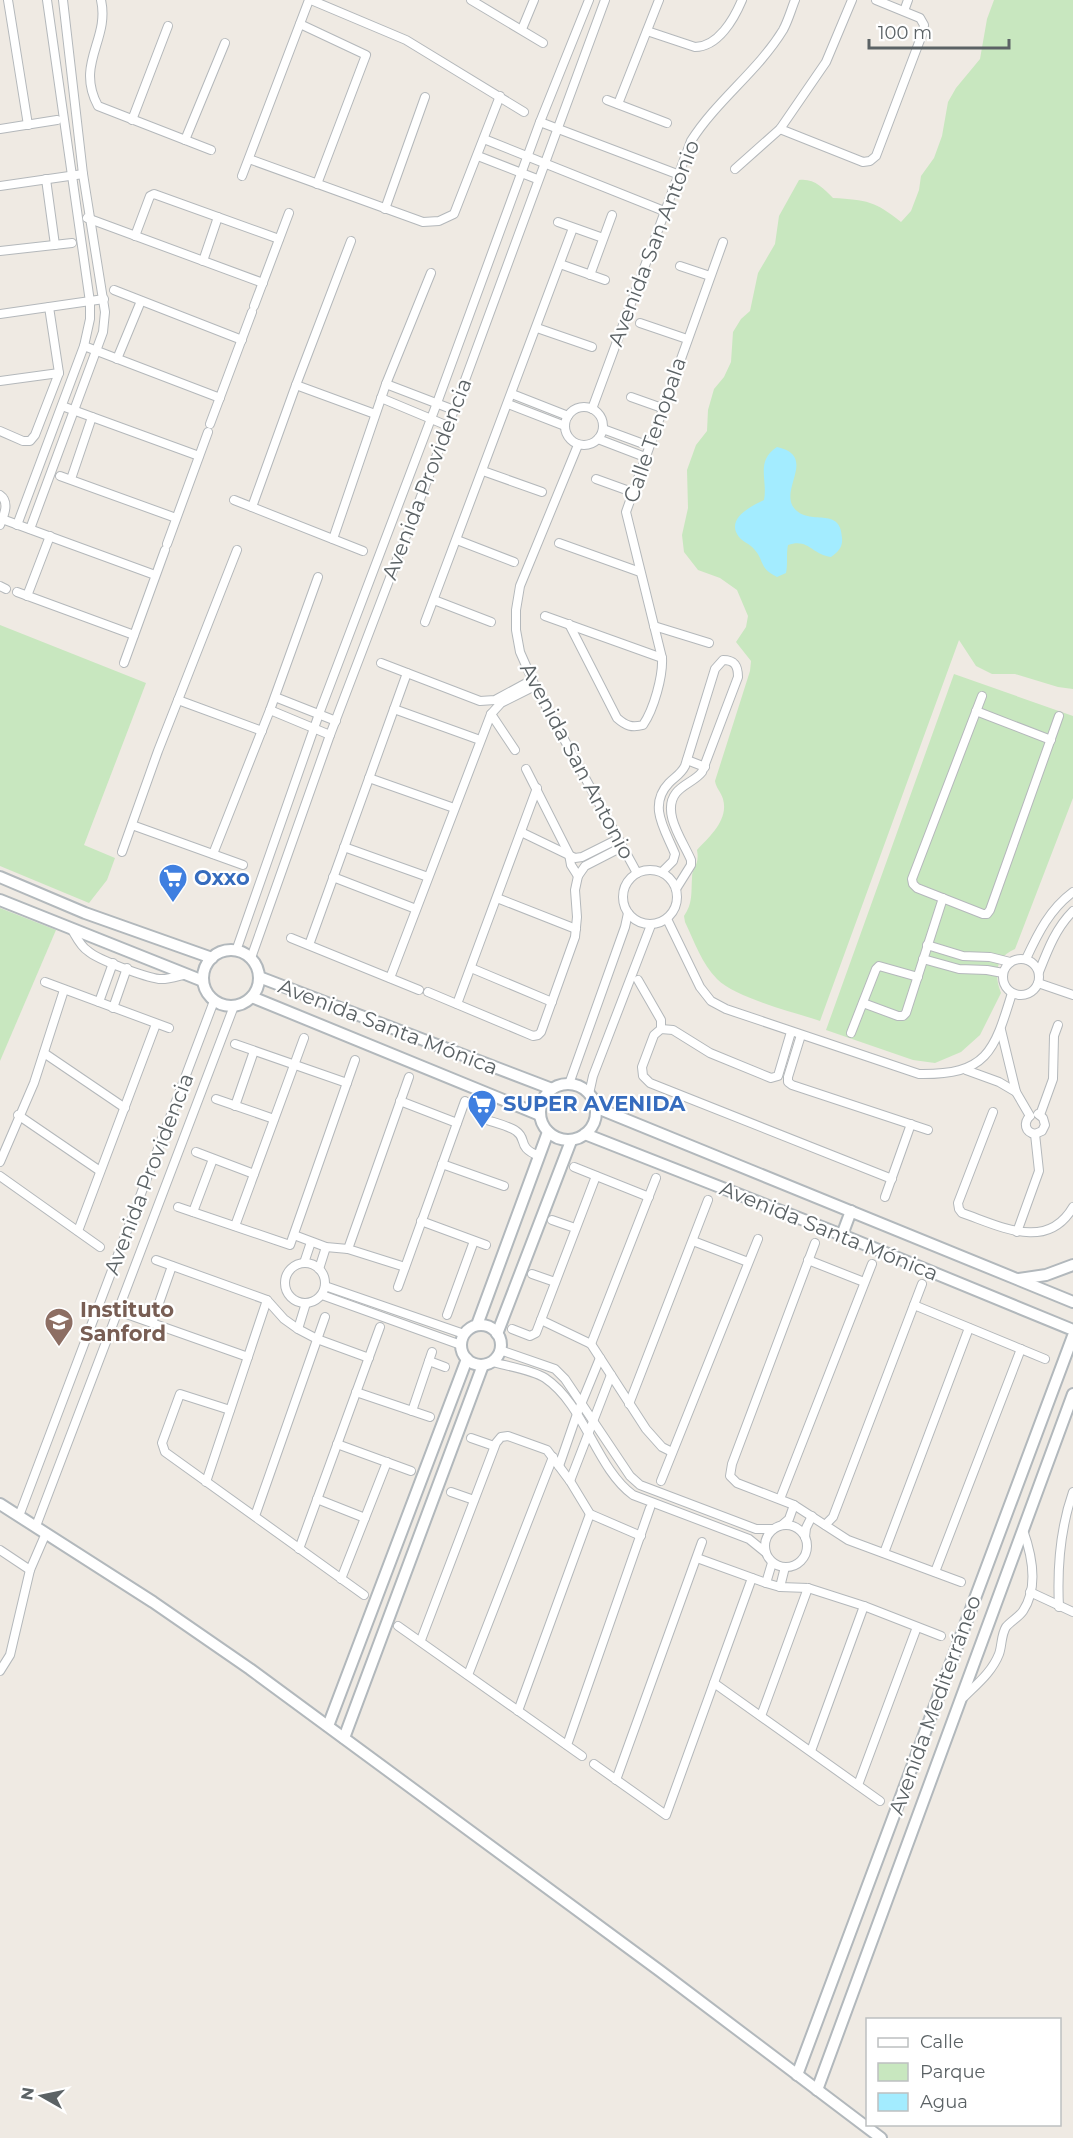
<svg xmlns="http://www.w3.org/2000/svg" width="1073" height="2138" viewBox="0 0 1073 2138" font-family="Montserrat,sans-serif">
	<rect width="100%" height="100%" fill="#efeae3"/>
	<g fill="#c8e7bf">
		<path d="M994,0H1073V689L1058,687L1015,674H992L976,666L959,640L820,1021C793,1012 736,998 717,979C702,964 694,941 685,922L684,916C693,903 691,893 692,878C692,866 700,866 697,850C709,837 729,820 723,799C721,792 716,788 715,781L750,671L751,661L736,642L746,627L748,616L737,590L720,578L698,570L684,552L682,535L688,508L687,470L696,445L707,431L708,410L714,389L724,377L731,362L733,332L741,319L750,311L758,273L775,244L779,216L799,180C814,178 823,188 833,198C867,200 875,201 901,222L911,211L919,190L921,176L934,158L942,136L948,102L956,88L980,59L987,19Z"/>
		<polygon points="0,625 146,683 84,845 115,858 107,880 89,903 0,866"/>
		<path d="M954,674L1073,716V798L1015,949C995,957 994,975 1001,993L980,1035L961,1052L935,1063L913,1060L826,1030Z"/>
		<polygon points="0,908 56,930 0,1061"/>
	</g>
	<path fill="#a3ecff" d="M777,447C818,456 779,489 794,508C809,527 841,505 842,538C843,547 838,552 831,557C812,555 809,538 788,545C786,554 788,563 786,573L777,577C758,567 765,561 754,549C750,544 743,542 739,537C725,519 751,506 764,500C768,480 755,461 777,447Z"/>
	<g fill="none" stroke-linecap="round" stroke-linejoin="round">
		<g stroke="#b4b8bb" stroke-width="10">
			<g id="street">
				<polyline points="8,0 28,125"/>
				<path d="M101,0C110,40 75,63 98,106L211,150"/>
				<polyline points="311,0 406,40 524,112"/>
				<polyline points="471,0 543,43"/>
				<polyline points="904,11 908,0"/>
				<polyline points="300,24 366,55 317,184"/>
				<polyline points="522,29 534,0"/>
				<path d="M647,31L695,47C718,47 734,19 742,0"/>
				<polyline points="607,100 667,123"/>
				<polyline points="618,104 659,0"/>
				<polyline points="132,120 168,26"/>
				<polyline points="540,122 677,174"/>
				<polyline points="0,129 57,120"/>
				<polyline points="780,129 863,162 870,161 876,156 923,32 924,25 920,18 876,0"/>
				<polyline points="484,139 664,211"/>
				<polyline points="185,140 225,43"/>
				<polyline points="478,156 537,179"/>
				<polyline points="249,159 423,222 439,221 454,214 500,96"/>
				<polyline points="735,169 780,129 826,62 852,0"/>
				<polyline points="242,176 309,0"/>
				<polyline points="46,179 55,245"/>
				<polyline points="0,186 83,174"/>
				<polyline points="385,209 425,97"/>
				<polyline points="87,218 263,283"/>
				<polyline points="558,222 603,238"/>
				<polyline points="135,236 150,196 154,194 279,239"/>
				<polyline points="0,251 72,243"/>
				<polyline points="203,261 218,217"/>
				<polyline points="560,264 605,280"/>
				<polyline points="680,266 710,276"/>
				<polyline points="590,275 612,215"/>
				<polyline points="114,290 242,340"/>
				<polyline points="254,306 289,213"/>
				<polyline points="0,314 104,299"/>
				<polyline points="640,323 687,339"/>
				<polyline points="537,328 592,347"/>
				<polyline points="84,346 220,398"/>
				<polyline points="117,359 141,301"/>
				<polyline points="0,381 59,373"/>
				<polyline points="386,384 454,410"/>
				<polyline points="296,385 375,414"/>
				<polyline points="512,394 568,416"/>
				<polyline points="631,397 662,408"/>
				<polyline points="381,398 448,426"/>
				<polyline points="508,404 565,426"/>
				<polyline points="62,406 199,456"/>
				<circle cx="584" cy="426" r="19"/>
				<path d="M592,409L691,141C717,100 758,71 783,30C788,21 791,10 795,0"/>
				<polyline points="210,424 252,312"/>
				<polyline points="603,429 649,446"/>
				<polyline points="0,431 23,441 30,441 35,435 59,373 49,307"/>
				<polyline points="598,439 645,457"/>
				<polyline points="578,445 520,586 516,610 516,630 520,652 535,686 637,873"/>
				<polyline points="483,471 542,492"/>
				<polyline points="60,476 176,518"/>
				<polyline points="71,479 92,417"/>
				<polyline points="596,479 632,492"/>
				<path d="M0,495C10,502 4,515 0,525"/>
				<polyline points="234,500 363,551"/>
				<polyline points="252,507 296,385 351,241"/>
				<polyline points="2,519 155,575"/>
				<polyline points="17,525 84,346 90,319 90,302 47,0"/>
				<polyline points="30,529 96,351 103,332 105,312 83,174 63,0"/>
				<polyline points="333,539 386,384 431,273"/>
				<polyline points="457,540 514,562"/>
				<polyline points="559,543 640,572"/>
				<polyline points="167,544 208,432"/>
				<polyline points="0,586 6,589"/>
				<polyline points="17,592 134,635"/>
				<polyline points="27,596 50,536"/>
				<polyline points="434,600 491,622"/>
				<polyline points="545,616 662,658"/>
				<polyline points="425,622 573,228"/>
				<path d="M569,624L617,718C626,726 632,728 643,725C654,709 663,676 662,658L626,512L723,242"/>
				<polyline points="654,626 709,643"/>
				<polyline points="124,663 165,550"/>
				<polyline points="381,663 480,701 495,700 532,680"/>
				<polyline points="982,696 912,879 913,884 917,888 983,914 987,914 990,910 1059,716"/>
				<polyline points="275,697 336,721"/>
				<polyline points="178,700 262,731"/>
				<polyline points="394,709 480,740"/>
				<polyline points="270,710 330,735"/>
				<polyline points="976,711 1051,740"/>
				<polyline points="491,714 515,750"/>
				<polyline points="687,760 705,767"/>
				<polyline points="526,769 569,854 571,865 578,876"/>
				<polyline points="369,778 454,808"/>
				<polyline points="132,825 243,865"/>
				<polyline points="521,832 575,858 582,857 618,839"/>
				<polyline points="344,847 428,877"/>
				<polyline points="122,852 158,751 237,550"/>
				<polyline points="213,854 270,710 318,577"/>
				<circle cx="650" cy="897" r="27"/>
				<path d="M662,872L673,861L675,854C666,831 647,806 669,783C675,777 681,774 685,766L715,669L723,660C735,660 738,666 738,677L702,772C695,781 683,784 676,793C661,812 683,841 691,860V865L676,889"/>
				<polyline points="333,877 416,909"/>
				<polyline points="497,898 576,929"/>
				<path d="M667,919L700,987L711,1001L726,1009L919,1074C987,1075 994,1052 1012,993"/>
				<path d="M71,928C76,936 80,946 88,951C98,960 145,977 159,979C168,980 178,976 187,974"/>
				<polyline points="291,938 419,990"/>
				<polyline points="309,945 407,673"/>
				<polyline points="927,945 963,956 990,957 1010,962"/>
				<polyline points="236,951 319,714 437,403 540,122 589,0"/>
				<polyline points="251,958 330,735 454,410 605,0"/>
				<circle cx="1021" cy="977" r="18"/>
				<polyline points="923,959 959,969 987,970 1003,973"/>
				<path d="M1026,959C1038,933 1050,909 1073,892"/>
				<polyline points="471,968 552,1002"/>
				<path d="M1039,972C1048,949 1056,928 1073,911"/>
				<polyline points="390,978 491,714 501,703 535,686"/>
				<polyline points="638,980 661,1020 661,1029"/>
				<polyline points="45,982 169,1028"/>
				<polyline points="1038,983 1073,995"/>
				<polyline points="428,992 533,1036 538,1035 541,1032 575,937 577,917 575,890 578,876 585,866 622,847"/>
				<polyline points="99,1002 113,963"/>
				<polyline points="863,1003 898,1016 903,1016 906,1013 943,898"/>
				<polyline points="457,1004 537,788"/>
				<polyline points="113,1008 127,968"/>
				<polyline points="1001,1030 1016,1092 1030,1116"/>
				<polyline points="791,1032 778,1076 771,1078 710,1053 673,1030 661,1029 654,1035 642,1067 643,1076 650,1083 892,1179"/>
				<polyline points="851,1033 876,969 879,966 918,977"/>
				<polyline points="801,1035 788,1077 788,1082 792,1085 928,1130"/>
				<polyline points="235,1044 347,1083"/>
				<polyline points="44,1053 125,1108"/>
				<polyline points="966,1070 999,1082 1016,1092"/>
				<polyline points="569,1084 625,927 628,913"/>
				<polyline points="589,1094 593,1076 651,925"/>
				<path d="M492,1096L486,1113L487,1120C496,1123 509,1126 516,1131C528,1139 516,1147 539,1156"/>
				<polyline points="216,1099 274,1119"/>
				<polyline points="400,1101 457,1123"/>
				<polyline points="235,1106 254,1051"/>
				<path d="M993,1112L958,1203L959,1209L962,1213C1000,1226 1047,1252 1073,1207"/>
				<polyline points="18,1115 100,1171"/>
				<polyline points="1040,1115 1053,1079 1054,1036 1058,1025"/>
				<path d="M1030,1116C1023,1123 1025,1132 1035,1134"/>
				<polyline points="1035,1134 1042,1131 1045,1125 1043,1118 1038,1114"/>
				<polyline points="196,1152 254,1174"/>
				<polyline points="0,1162 34,1083 64,990"/>
				<polyline points="442,1164 504,1186"/>
				<polyline points="574,1167 649,1197"/>
				<polyline points="0,1176 100,1247"/>
				<polyline points="885,1197 911,1124"/>
				<polyline points="178,1207 290,1245 355,1060"/>
				<polyline points="193,1212 213,1159"/>
				<polyline points="552,1220 575,1228"/>
				<polyline points="421,1221 486,1245"/>
				<polyline points="235,1226 304,1038"/>
				<polyline points="78,1231 156,1024"/>
				<polyline points="1017,1232 1039,1171 1035,1134"/>
				<polyline points="294,1235 326,1247 348,1249 405,1267"/>
				<polyline points="693,1241 748,1262"/>
				<polyline points="815,1243 732,1464 730,1476 737,1483 794,1505 848,1540 961,1582"/>
				<polyline points="348,1249 409,1077"/>
				<polyline points="156,1260 267,1300 284,1319 298,1329 317,1339 369,1358"/>
				<polyline points="808,1260 864,1282"/>
				<polyline points="304,1263 311,1242"/>
				<circle cx="305" cy="1283" r="20"/>
				<polyline points="319,1269 326,1247"/>
				<polyline points="532,1274 555,1282"/>
				<polyline points="325,1286 464,1334"/>
				<polyline points="398,1287 465,1101"/>
				<polyline points="322,1295 461,1345"/>
				<polyline points="914,1305 1045,1359"/>
				<polyline points="118,1311 248,1357"/>
				<polyline points="447,1315 474,1241"/>
				<polyline points="541,1320 591,1344 646,1429 662,1447 672,1452"/>
				<polyline points="152,1323 172,1266"/>
				<polyline points="298,1329 306,1303"/>
				<polyline points="512,1329 530,1336 536,1333 596,1176"/>
				<polyline points="591,1344 656,1178"/>
				<polyline points="500,1350 555,1369 565,1379 630,1476 640,1485 756,1529 773,1529"/>
				<polyline points="429,1361 445,1367"/>
				<path d="M492,1362C507,1366 533,1370 545,1378C585,1405 596,1468 633,1495L749,1539L765,1552"/>
				<polyline points="356,1392 430,1417"/>
				<polyline points="629,1404 708,1200"/>
				<polyline points="230,1410 180,1394 162,1443 165,1452 364,1595"/>
				<polyline points="412,1411 432,1352"/>
				<polyline points="471,1438 494,1446"/>
				<polyline points="337,1444 411,1471"/>
				<polyline points="559,1466 577,1414 600,1358"/>
				<polyline points="570,1481 611,1375"/>
				<polyline points="661,1481 758,1239"/>
				<polyline points="206,1482 267,1300"/>
				<polyline points="451,1492 474,1500"/>
				<polyline points="317,1499 365,1518"/>
				<polyline points="780,1499 872,1264"/>
				<polyline points="19,1516 214,1001"/>
				<polyline points="255,1516 325,1317"/>
				<circle cx="786" cy="1546" r="21"/>
				<polyline points="782,1525 789,1519 794,1505"/>
				<polyline points="825,1525 833,1517 922,1284"/>
				<polyline points="36,1526 234,1006"/>
				<polyline points="805,1537 806,1528 812,1516"/>
				<polyline points="299,1549 380,1327"/>
				<polyline points="0,1550 30,1570"/>
				<polyline points="884,1553 969,1328"/>
				<polyline points="697,1558 766,1583 780,1587 808,1588 864,1606 941,1636"/>
				<polyline points="935,1572 1021,1349"/>
				<polyline points="341,1579 387,1462"/>
				<polyline points="766,1583 772,1563"/>
				<polyline points="780,1587 785,1567"/>
				<polyline points="1030,1592 1073,1612"/>
				<path d="M1059,1607C1057,1567 1060,1529 1073,1492"/>
				<polyline points="398,1626 582,1756"/>
				<polyline points="421,1640 496,1443 501,1437 508,1436 547,1450 570,1481 590,1514 641,1536"/>
				<polyline points="0,1671 10,1655 30,1570 46,1533"/>
				<polyline points="468,1675 553,1457"/>
				<polyline points="714,1683 880,1801"/>
				<path d="M964,1697C977,1684 992,1672 999,1654C1002,1646 1001,1635 1006,1627C1011,1621 1019,1617 1023,1611C1039,1587 1032,1555 1023,1530"/>
				<polyline points="518,1711 590,1514"/>
				<polyline points="761,1716 808,1588"/>
				<polyline points="567,1745 650,1508"/>
				<polyline points="811,1751 864,1606"/>
				<polyline points="594,1764 666,1815 752,1578"/>
				<polyline points="616,1780 702,1542"/>
				<polyline points="858,1785 917,1627"/>
			</g>
		</g>
		<g stroke="#b2b8bc" stroke-width="14">
			<g id="secondary">
				<polyline points="0,877 85,913 212,958"/>
				<polyline points="0,900 203,981"/>
				<circle cx="231" cy="978" r="28"/>
				<polyline points="259,977 552,1089"/>
				<polyline points="252,997 540,1115"/>
				<circle cx="568" cy="1112" r="28"/>
				<polyline points="595,1107 1073,1302"/>
				<polyline points="585,1134 842,1235 1073,1330"/>
				<polyline points="842,1235 851,1211"/>
				<polyline points="1019,1279 1046,1275 1073,1265"/>
				<polyline points="477,1325 548,1132"/>
				<circle cx="481" cy="1345" r="20"/>
				<polyline points="497,1334 571,1141"/>
				<polyline points="0,1504 153,1602 250,1669 660,1971 881,2138"/>
				<polyline points="328,1726 467,1359"/>
				<polyline points="344,1738 483,1365"/>
				<polyline points="797,2075 1073,1336"/>
				<polyline points="817,2090 1073,1394"/>
			</g>
		</g>
		<use href="#street" stroke="#fff" stroke-width="8"/>
		<use href="#secondary" stroke="#fff" stroke-width="10"/>
	</g>
	<defs>
		<g id="supermarket-pin" transform="scale(1.5)"><path d="M0 17L-7.5 6A9.5 9.5 0 1 1 7.5 6Z" fill="#3f7fe0" stroke="#fff"/><path d="M-6-5.5h2.5l.6 2H6L4.5 2H-2.5L-4.4-4H-6ZM-1.5 3.2a1.3 1.3 0 1 0 .1 0ZM3 3.2a1.3 1.3 0 1 0 .1 0Z" fill="#fff"/></g>
		<g id="school-pin" transform="scale(1.5)"><path d="M0 17L-7.5 6A9.5 9.5 0 1 1 7.5 6Z" fill="#8d6e63" stroke="#fff"/><path d="M0-5L7-2L0 1L-7-2ZM-4 1L0 2.5L4 1V4Q0 6-4 4Z" fill="#fff"/></g>
	</defs>
	<g fill-rule="evenodd">
		<use href="#supermarket-pin" x="173" y="878"/>
		<use href="#supermarket-pin" x="482" y="1104"/>
		<use href="#school-pin" x="59" y="1322"/>
	</g>
	<g text-anchor="middle" stroke-width="4.5" stroke-linejoin="round" paint-order="stroke">
		<g font-size="21" fill="#5b6265" stroke="#fff">
			<text transform="translate(654 243) rotate(-69)" y="7">Avenida San Antonio</text>
			<text transform="translate(655 430) rotate(-71)" y="7">Calle Tenopala</text>
			<text transform="translate(427 479) rotate(-69)" y="7">Avenida Providencia</text>
			<text transform="translate(577 761) rotate(62)" y="7">Avenida San Antonio</text>
			<text transform="translate(388 1027) rotate(21)" y="7">Avenida Santa Mónica</text>
			<text transform="translate(149 1174) rotate(-69)" y="7">Avenida Providencia</text>
			<text transform="translate(829 1231) rotate(22)" y="7">Avenida Santa Mónica</text>
			<text transform="translate(935 1705) rotate(-70)" y="7">Avenida Mediterráneo</text>
		</g>
		<g font-size="21" font-weight="bold" fill="#366cbe" stroke="#fff" text-anchor="start">
			<text x="194" y="885">Oxxo</text>
			<text x="503" y="1111">SUPER AVENIDA</text>
		</g>
		<g font-size="21" font-weight="bold" fill="#785e54" stroke="#fff" text-anchor="start">
			<text x="80" y="1317">Instituto<tspan x="80" dy="24">Sanford</tspan></text>
		</g>
	</g>
	<rect x="866" y="2018" width="195" height="108" fill="#ffffff" stroke="#bdc0c1" stroke-width="1.5"/>
	<rect x="878" y="2038" width="30" height="9" fill="#ffffff" stroke="#bdc0c1" stroke-width="1.5"/>
	<text x="920" y="2048" font-size="18" fill="#5b6265">Calle</text>
	<rect x="878" y="2063" width="30" height="18" fill="#c8e7bf" stroke="#bdc0c1" stroke-width="1.5"/>
	<text x="920" y="2078" font-size="18" fill="#5b6265">Parque</text>
	<rect x="878" y="2093" width="30" height="18" fill="#a3ecff" stroke="#bdc0c1" stroke-width="1.5"/>
	<text x="920" y="2108" font-size="18" fill="#5b6265">Agua</text>
	<g transform="translate(42 2096) rotate(279)" stroke="#ffffff" stroke-width="4.5" paint-order="stroke">
	<path d="M0-4.5L10 22L0 15L-10 22Z" fill="#5b6265"/>
	<text y="-9" font-size="16" font-weight="bold" text-anchor="middle" fill="#5b6265">N</text>
	</g>
	<path d="M869 39v9h140v-9" fill="none" stroke="#5b6265" stroke-width="3"/>
	<text x="878" y="39" font-size="18" fill="#5b6265" stroke="#ffffff" stroke-width="4.5" paint-order="stroke">100 m</text>
</svg>
